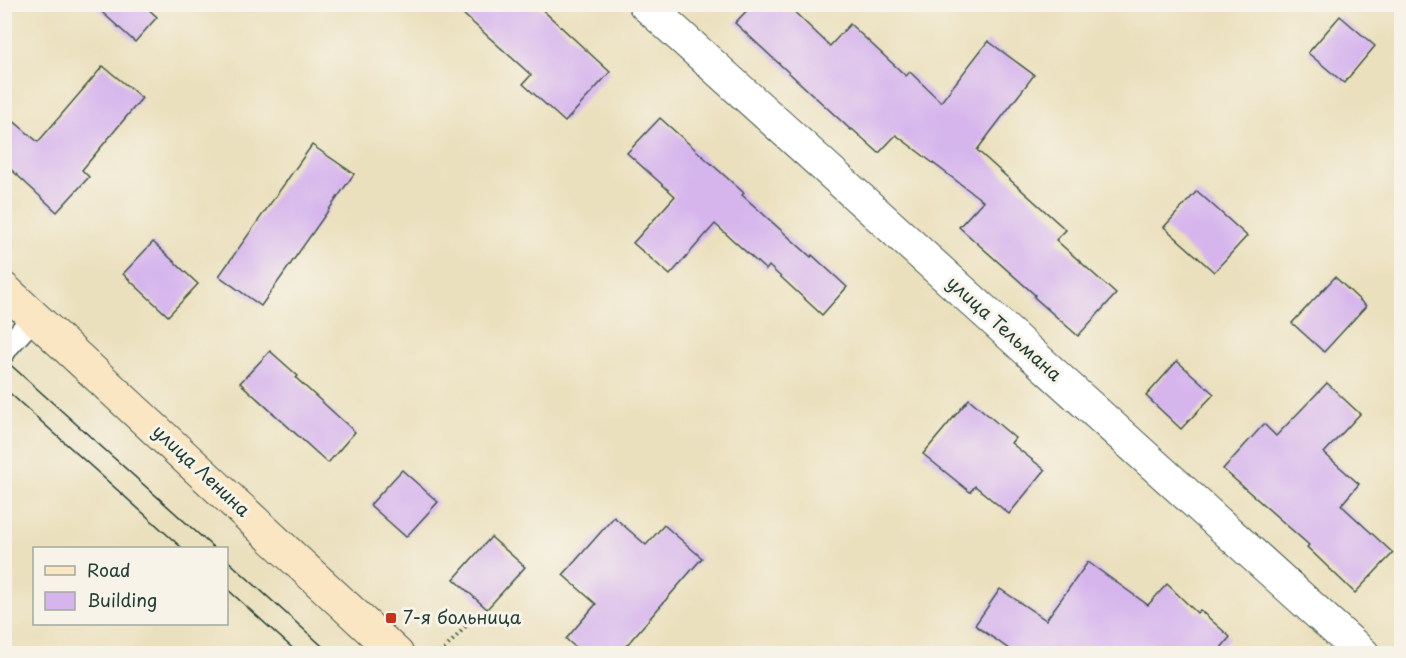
<svg xmlns="http://www.w3.org/2000/svg" width="1406" height="658" viewBox="0 0 1406 658" font-family="'Playpen Sans',sans-serif">
	<rect width="100%" height="100%" fill="#f7f3e8"/>
	<filter id="ink" filterUnits="userSpaceOnUse"><feTurbulence type="fractalNoise" baseFrequency=".0167" numOctaves="2"/><feDisplacementMap in="SourceGraphic" scale="12" xChannelSelector="R" yChannelSelector="G"/><feConvolveMatrix kernelMatrix="1 2 1 2 8 2 1 2 1" color-interpolation-filters="sRGB"/></filter>
	<filter id="wash" filterUnits="userSpaceOnUse"><feTurbulence type="fractalNoise" baseFrequency=".008" numOctaves="4" result="noise"/><feDisplacementMap in="SourceGraphic" scale="24" xChannelSelector="R" yChannelSelector="G"/><feGaussianBlur stdDeviation="1.35" result="paint"/><feColorMatrix in="noise" values="0 0 0 0 0 0 0 0 0 0 0 0 0 0 0 0 0 1.4 0 .05"/><feComposite in="paint" operator="in"/></filter>
	<g filter="url(#wash)">
		<rect width="100%" height="100%" fill="#ebe0bd"/>
		<g id="blocks">
			<g fill="#d6b5ed">
				<polygon points="93,4 143,4 157,17 135,42"/>
				<polygon points="452,4 536,4 610,72 565,122 523,84 531,75"/>
				<polygon points="753,4 786,4 830,46 850,24 906,76 910,72 941,102 988,41 1034,75 977,150 1066,230 1056,240 1116,294 1078,336 1034,297 1035,295 959,227 983,201 896,135 879,153 852,129 851,130 735,23"/>
				<polygon points="1340,16 1375,46 1344,83 1308,53"/>
				<polygon points="103,66 142,98 82,170 89,177 57,212 4,163 4,113 38,142"/>
				<polygon points="660,118 744,193 742,195 811,257 812,255 847,287 822,315 769,266 766,270 715,224 670,275 633,243 675,196 627,153"/>
				<polygon points="312,145 354,174 261,306 219,276"/>
				<polygon points="1197,191 1247,236 1214,272 1164,227"/>
				<polygon points="153,242 198,284 168,316 123,274"/>
				<polygon points="1335,277 1366,306 1324,352 1292,323"/>
				<polygon points="270,351 298,376 296,378 355,432 328,463 240,383"/>
				<polygon points="1177,361 1214,394 1181,429 1146,396"/>
				<polygon points="1327,383 1360,414 1324,453 1359,484 1341,505 1393,553 1355,593 1307,547 1309,545 1223,469 1264,424 1276,436"/>
				<polygon points="969,399 1015,438 1011,443 1045,470 1009,514 975,486 970,492 923,454"/>
				<polygon points="402,470 438,502 406,537 370,505"/>
				<polygon points="614,517 646,545 664,525 702,558 619,654 583,654 566,639 596,604 563,575"/>
				<polygon points="491,537 525,567 487,609 454,579"/>
				<polygon points="1088,562 1148,605 1167,584 1197,613 1200,610 1230,637 1216,654 1016,654 975,625 1000,589 1046,620"/>
			</g>
		</g>
	</g>
	<g filter="url(#ink)">
		<use href="#blocks" fill-opacity="0" stroke="#3e5549" stroke-width="1.5"/>
		<g fill="none" stroke-linecap="round" stroke-linejoin="round">
			<g stroke="#3e5549" stroke-width="25">
				<polyline id="service" points="4,352 8,346 35,316"/>
			</g>
			<g stroke="#3e5549" stroke-width="35">
				<polyline id="minor" points="645,4 1363,654"/>
			</g>
			<g stroke="#3e5549" stroke-width="35">
				<polyline id="secondary" points="4,289 397,654"/>
			</g>
			<polyline stroke="#3e5549" stroke-width="4" stroke-dasharray="1.5 4.5" stroke-linecap="butt" points="440,654 468,624"/>
			<use href="#service" stroke="#fff" stroke-width="22"/>
			<use href="#minor" stroke="#fff" stroke-width="33"/>
			<use href="#secondary" stroke="#fbe6c4" stroke-width="33"/>
			<g stroke="#1f3d34" stroke-width="1.5">
				<polyline points="4,359 214,548"/>
				<polyline points="4,388 182,548"/>
				<polyline points="226,559 331,654"/>
				<polyline points="226,588 299,654"/>
			</g>
		</g>
	</g>
	<rect fill="#c8321e" stroke="#f7f3e8" stroke-width="2" x="385" y="612" width="12" height="12" rx="3"/>
	<g text-anchor="middle" stroke-width="6" stroke-linejoin="round" paint-order="stroke">
		<g font-size="18" fill="#1f3d34" stroke="#f7f3e8">
			<text transform="translate(1004 329) rotate(42)" y="6">улица Тельмана</text>
			<text transform="translate(201 471) rotate(43)" y="6">улица Ленина</text>
		</g>
		<g font-size="18" fill="#1f3d34" stroke="#f7f3e8" text-anchor="start">
			<text x="403" y="624">7-я больница</text>
		</g>
	</g>
	<rect width="1406" height="658" fill="none" stroke="#f7f3e8" stroke-width="24"/>
	<rect x="33" y="547" width="195" height="78" fill="#f7f3e8" stroke="#a1aaa0" stroke-width="1.5"/>
	<rect x="45" y="566" width="30" height="9" fill="#fbe6c4" stroke="#a1aaa0" stroke-width="1.5"/>
	<text x="87" y="577" font-size="18" fill="#1f3d34">Road</text>
	<rect x="45" y="592" width="30" height="18" fill="#d6b5ed" stroke="#a1aaa0" stroke-width="1.5"/>
	<text x="87" y="607" font-size="18" fill="#1f3d34">Building</text>
</svg>
